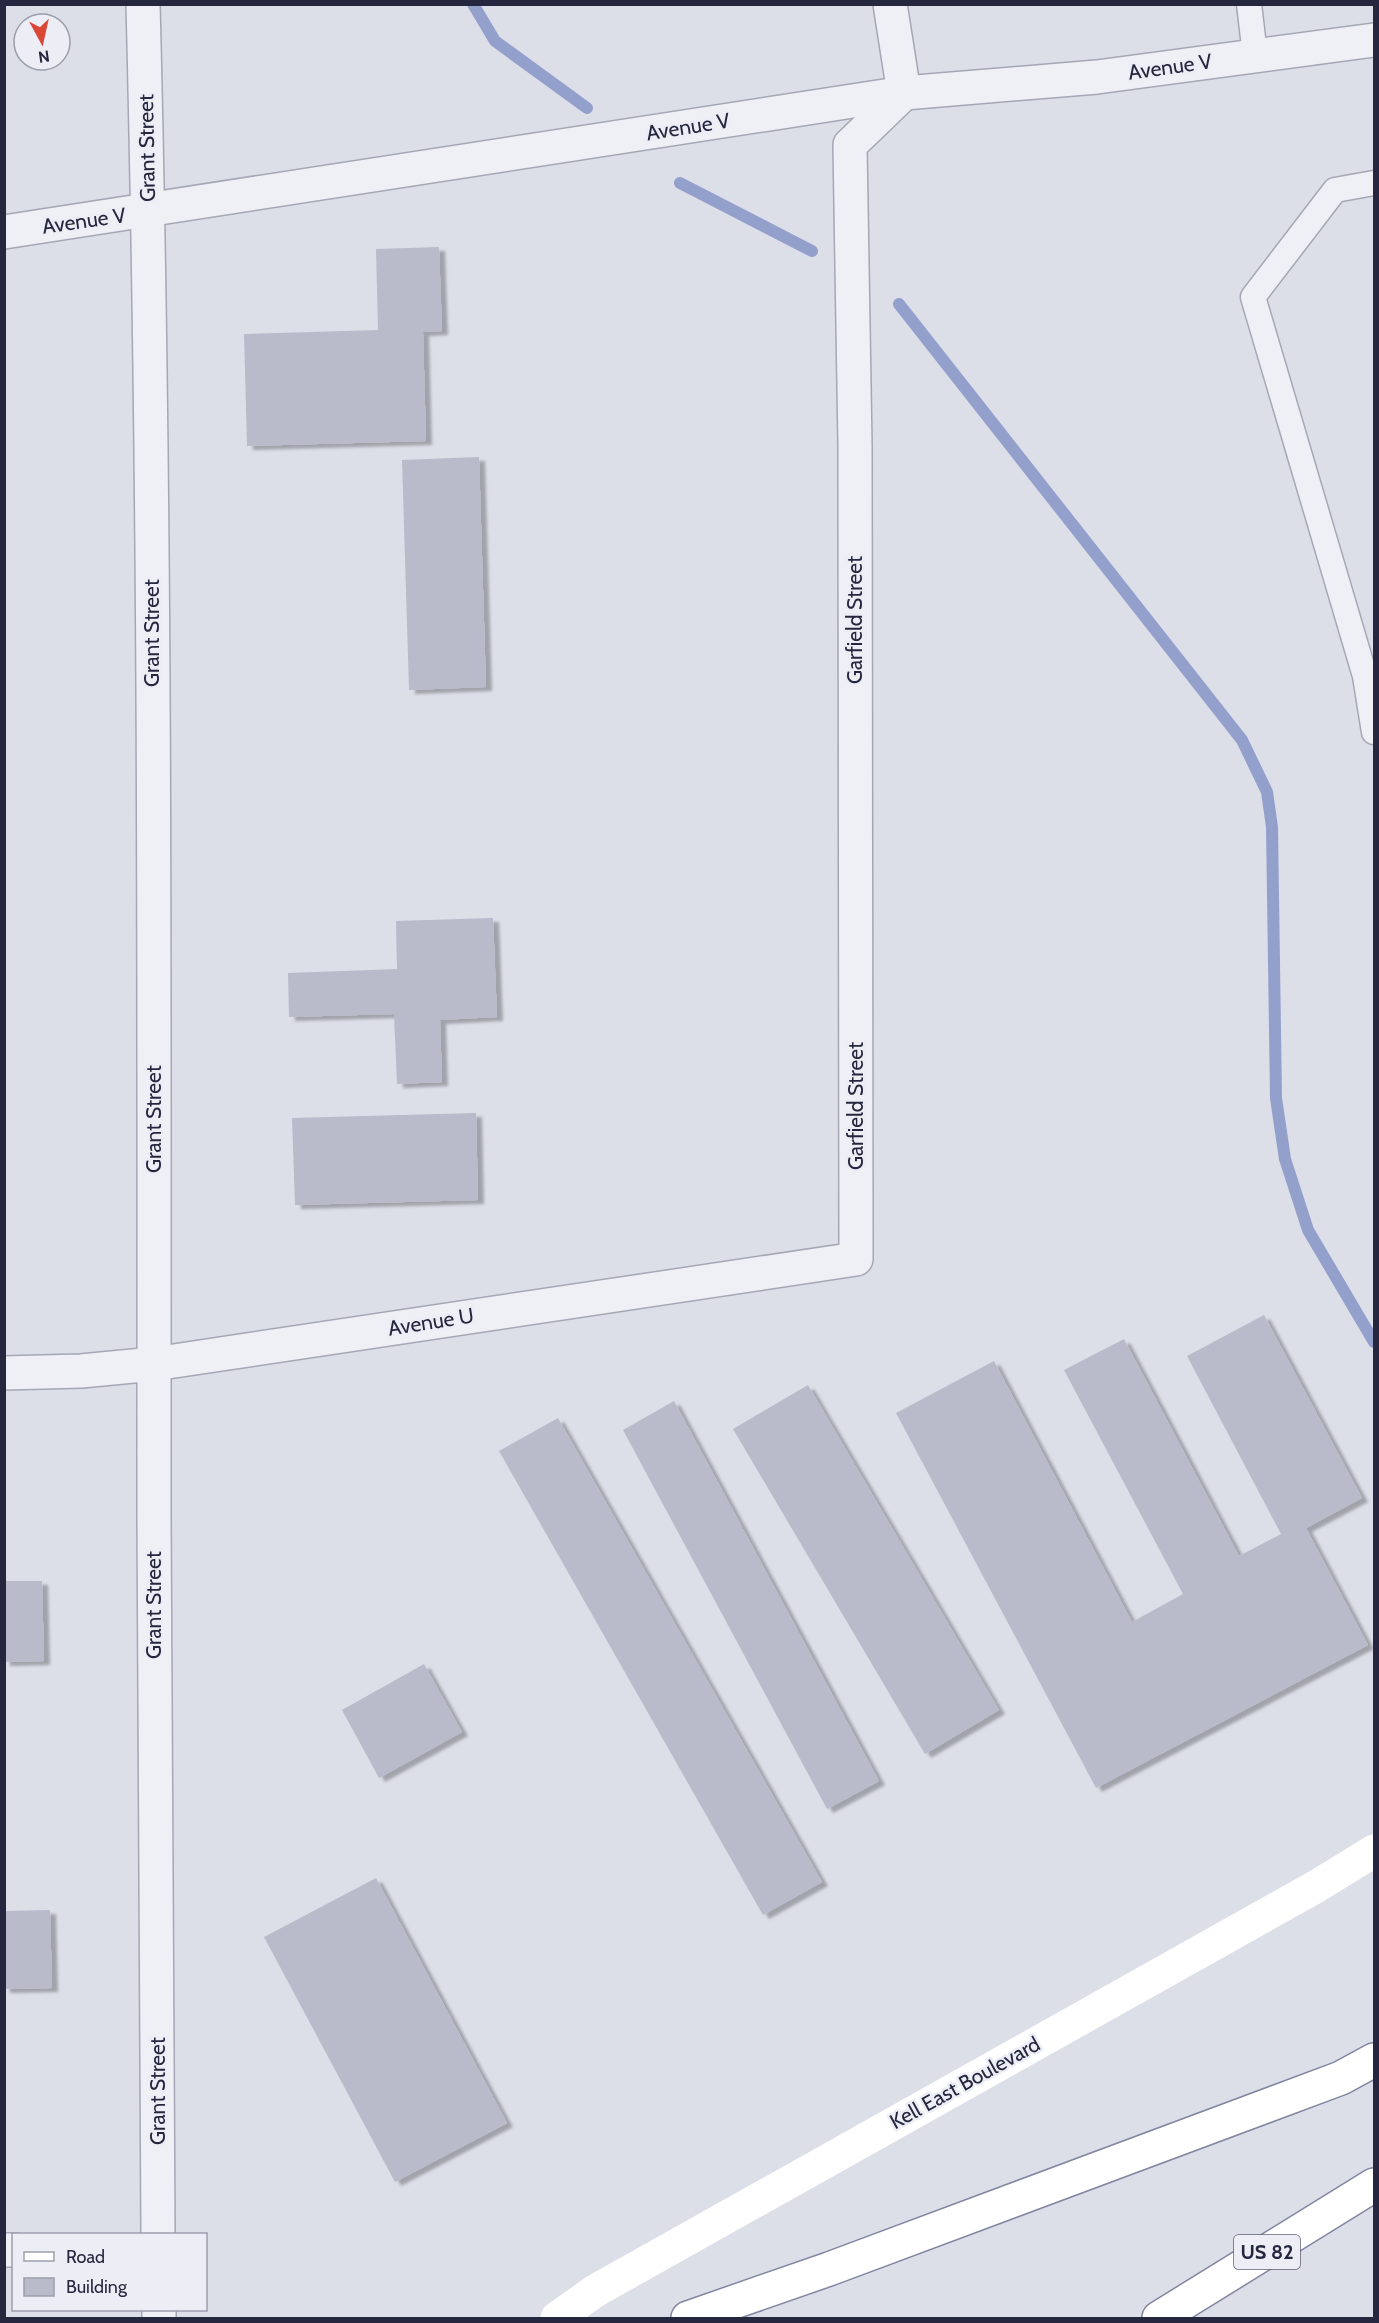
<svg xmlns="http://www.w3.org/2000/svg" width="1379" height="2323" viewBox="0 0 1379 2323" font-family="Cabin,sans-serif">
	<defs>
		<filter id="shadow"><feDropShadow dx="6" dy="4" stdDeviation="1.5" flood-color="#0004"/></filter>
	</defs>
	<rect width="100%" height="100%" fill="#dcdee8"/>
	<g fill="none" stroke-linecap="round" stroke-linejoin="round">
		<g stroke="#93a0cc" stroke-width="12">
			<polyline points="473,4 495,41 587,108"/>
			<polyline points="680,183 812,251"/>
			<polyline points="899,304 1242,740 1267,792 1272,827 1276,1098 1285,1159 1308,1230 1374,1342"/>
		</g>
	</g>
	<g fill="#b9bbcb" filter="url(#shadow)">
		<polygon points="439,247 442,331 423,332 426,441 247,446 244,334 378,330 376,249"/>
		<polygon points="479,457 486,687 409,690 402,460"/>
		<polygon points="493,918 497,1017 440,1020 442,1082 397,1084 394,1014 289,1017 288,973 397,969 396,921"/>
		<polygon points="476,1113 478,1200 295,1205 292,1118"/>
		<polygon points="1264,1315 1362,1498 1306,1528 1368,1645 1096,1788 896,1413 994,1361 1132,1622 1183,1594 1064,1370 1124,1339 1239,1556 1281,1534 1187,1356"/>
		<polygon points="808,1385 999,1710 925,1754 733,1429"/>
		<polygon points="674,1401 879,1781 827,1809 623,1430"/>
		<polygon points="558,1418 822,1882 763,1915 499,1451"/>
		<polygon points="4,1581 42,1581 44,1661 4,1662"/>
		<polygon points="424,1664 462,1732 379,1778 342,1710"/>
		<polygon points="376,1878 507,2123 395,2182 264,1937"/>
		<polygon points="50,1910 52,1988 4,1989 4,1911"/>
	</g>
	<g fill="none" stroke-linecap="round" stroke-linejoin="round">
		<g stroke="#a5a7b5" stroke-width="27">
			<g id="lane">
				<polyline points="1249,4 1255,55"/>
				<polyline points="1374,183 1335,190 1253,297 1365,676 1374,732"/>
			</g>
		</g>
		<g stroke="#a5a7b5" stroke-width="36">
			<g id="street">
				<path d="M143,4C156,509 154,1013 154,1517C154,1756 158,1995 158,2234"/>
				<polyline points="4,232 904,93 1097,77 1374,40"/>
				<polyline points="4,1373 81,1371 154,1364 856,1259 855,446 850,145 904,93 890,4"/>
				<polyline points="4,2250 14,2250"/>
				<polyline points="159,2310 159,2318"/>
			</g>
		</g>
		<g stroke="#8286a0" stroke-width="36">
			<g id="highway">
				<polyline points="688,2318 829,2269 1341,2078 1374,2060"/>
				<polyline points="1159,2318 1374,2185"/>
			</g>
		</g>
		<use href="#lane" stroke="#eff0f6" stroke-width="24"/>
		<use href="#street" stroke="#eff0f6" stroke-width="33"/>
		<polyline stroke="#fff" stroke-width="33" points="557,2318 595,2291 1317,1886 1374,1851"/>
		<use href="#highway" stroke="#fff" stroke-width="33"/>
	</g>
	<g text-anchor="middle" stroke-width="5" stroke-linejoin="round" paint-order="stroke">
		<rect fill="#ecedf5" stroke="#616276" stroke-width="1.5" x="1234" y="2235" width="66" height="34" rx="4.5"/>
		<g font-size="20" font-weight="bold" fill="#25273f">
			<text x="1267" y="2259">US 82</text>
		</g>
		<g font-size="21" fill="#25273f" stroke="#ecedf5">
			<text transform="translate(1170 67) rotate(-8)" y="7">Avenue V</text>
			<text transform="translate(688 127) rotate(-9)" y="7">Avenue V</text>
			<text transform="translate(147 148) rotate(-91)" y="7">Grant Street</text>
			<text transform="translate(84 221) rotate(-8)" y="7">Avenue V</text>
			<text transform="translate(855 620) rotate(-90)" y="7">Garfield Street</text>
			<text transform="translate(152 633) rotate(-90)" y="7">Grant Street</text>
			<text transform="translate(856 1106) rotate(-90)" y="7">Garfield Street</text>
			<text transform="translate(154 1119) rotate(-90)" y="7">Grant Street</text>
			<text transform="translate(431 1322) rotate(-9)" y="7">Avenue U</text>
			<text transform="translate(154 1605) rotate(-90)" y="7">Grant Street</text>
			<text transform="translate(965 2083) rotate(-29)" y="7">Kell East Boulevard</text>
			<text transform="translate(158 2091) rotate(-90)" y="7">Grant Street</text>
		</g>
	</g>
	<rect width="1379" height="2323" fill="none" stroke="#25273f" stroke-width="12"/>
	<rect x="12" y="2233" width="195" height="78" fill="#ecedf5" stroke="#9c9eac" stroke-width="1.5"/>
	<rect x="24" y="2252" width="30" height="9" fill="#ffffff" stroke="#9c9eac" stroke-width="1.5"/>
	<text x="66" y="2263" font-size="18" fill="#25273f">Road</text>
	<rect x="24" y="2278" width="30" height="18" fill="#b9bbcb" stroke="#9c9eac" stroke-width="1.5"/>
	<text x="66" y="2293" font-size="18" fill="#25273f">Building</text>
	<g transform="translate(42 42) rotate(172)"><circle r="28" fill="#ecedf5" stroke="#9c9eac" stroke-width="1.5"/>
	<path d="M0-4.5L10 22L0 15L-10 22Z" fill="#da4734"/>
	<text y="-9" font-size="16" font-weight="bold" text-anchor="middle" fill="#25273f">N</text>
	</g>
</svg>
